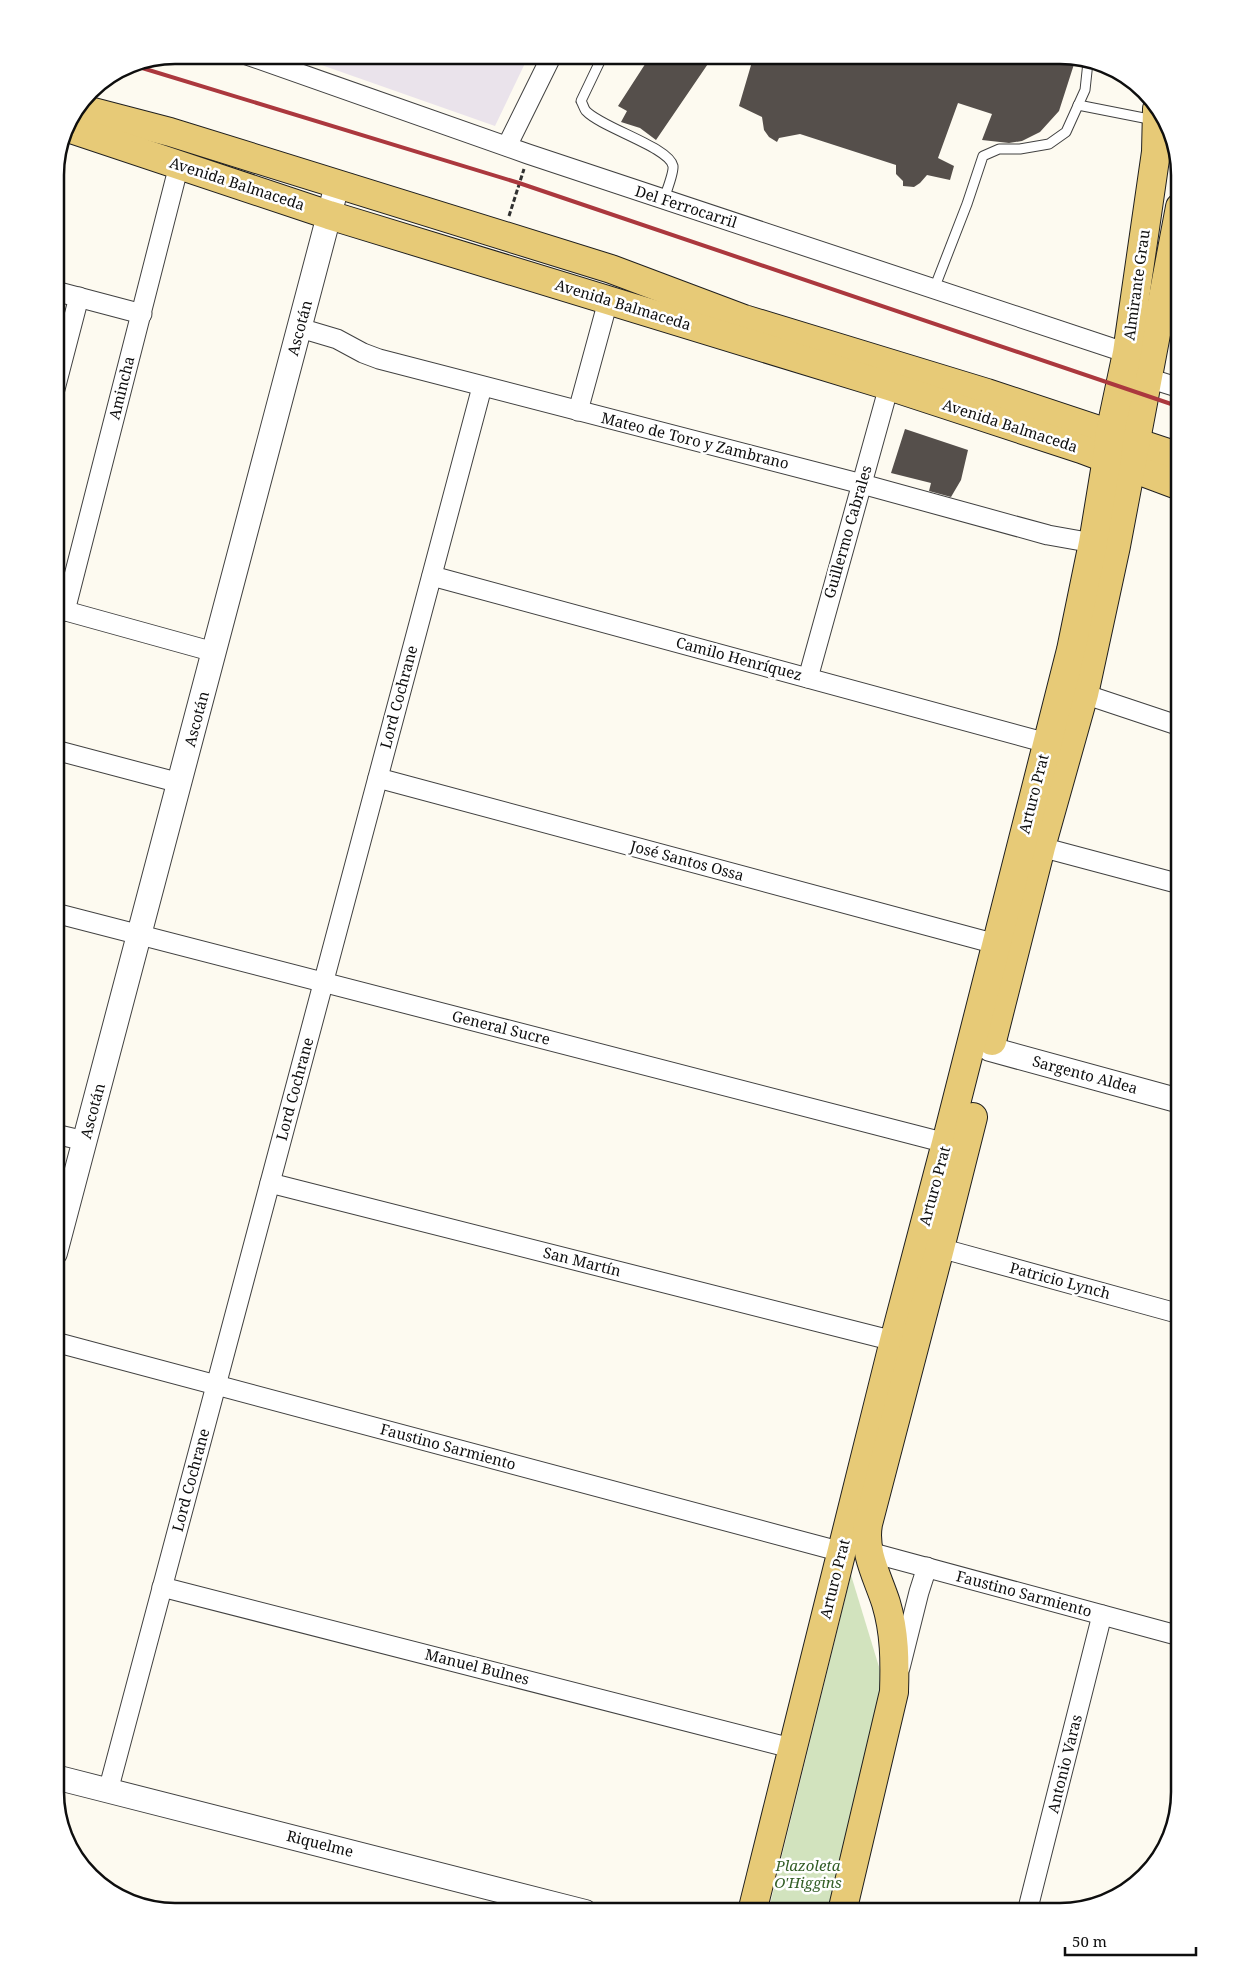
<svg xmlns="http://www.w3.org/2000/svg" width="1235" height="1967" viewBox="0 0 1235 1967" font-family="'Noto Serif',serif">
	<rect width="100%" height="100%" fill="#fdfaf0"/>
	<polygon fill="#eae3eb" points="293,55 529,55 495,126"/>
	<polygon fill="#d2e3be" points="851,1575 883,1680 829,1912 768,1912"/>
	<g fill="#554f4b">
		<polygon points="651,55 714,55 656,140 640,128 621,122 627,111 618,106"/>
		<polygon points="754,55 853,55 867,59 868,55 1069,55 1076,58 1059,111 1040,132 1022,141 1009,143 982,140 992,114 958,103 938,158 954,166 950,180 927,175 920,183 914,187 903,186 903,181 896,174 896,165 800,134 779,138 777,142 769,137 764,130 762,117 739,106"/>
		<polygon points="905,429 968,450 961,480 951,497 929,491 931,483 891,473"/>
	</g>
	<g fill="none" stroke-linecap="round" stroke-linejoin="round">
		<g stroke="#414141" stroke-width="11">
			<g id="service">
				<path d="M603,55L581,101C583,104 584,109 586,111C602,128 669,147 673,166C674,173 666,192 664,199"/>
				<polyline points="1078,105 1154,120"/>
				<polyline points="934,289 967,204 983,156 999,149 1020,149 1049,144 1066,132 1085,90 1088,62"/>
			</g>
		</g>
		<g stroke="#414141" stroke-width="21">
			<g id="minor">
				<polyline points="247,55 528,154 1127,353"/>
				<polyline points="507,146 552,55"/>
				<polyline points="55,291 142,314"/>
				<polyline points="300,328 337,339 363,353 379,359 862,484 1048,535 1093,543"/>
				<polyline points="1148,378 1180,388"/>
				<polyline points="55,389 79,297"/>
				<polyline points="578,411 608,301"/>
				<polyline points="432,576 1047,743"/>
				<polyline points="55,608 214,652"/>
				<polyline points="65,611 179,165"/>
				<polyline points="808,678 889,386"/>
				<polyline points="1084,694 1180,726"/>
				<polyline points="55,750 180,783"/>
				<polyline points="378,778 996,944"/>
				<polyline points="1041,847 1180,884"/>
				<polyline points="55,913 946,1143"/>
				<polyline points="55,1134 85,1141"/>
				<polyline points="270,1183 894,1341"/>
				<polyline points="940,1248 1180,1314"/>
				<polyline points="55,1342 842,1552"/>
				<polyline points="869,1552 1180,1636"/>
				<polyline points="162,1587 791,1748"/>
				<polyline points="900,1668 919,1592 927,1567"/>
				<polyline points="108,1791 482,387"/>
				<polyline points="1027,1912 1102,1615"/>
			</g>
		</g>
		<g stroke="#414141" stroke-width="26">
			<g id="tertiary">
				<polyline points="990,1049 1180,1101"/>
				<polyline points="55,1253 337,185"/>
				<polyline points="55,1777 585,1912"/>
			</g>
		</g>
		<g stroke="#1f1f1f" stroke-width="30">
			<g id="primary">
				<polyline points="78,108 170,132 611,269 744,319 987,393 1180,457"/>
				<polyline points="65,127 329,215 889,386 1081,449 1180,486"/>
				<polyline points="992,1041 1041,847 1084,694 1116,546 1180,207"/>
				<polyline points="752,1912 894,1341 946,1143 1071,650 1093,543 1107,458 1110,433 1127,353 1156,152 1157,109"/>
				<path d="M842,1912L894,1692C895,1662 895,1633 886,1603C878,1578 863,1552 868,1524L940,1248L973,1117"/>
			</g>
		</g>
		<polyline stroke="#303030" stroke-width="3" stroke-dasharray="5 2.5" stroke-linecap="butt" points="509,216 524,169"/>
		<use href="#service" stroke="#fff" stroke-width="9"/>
		<use href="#minor" stroke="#fff" stroke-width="19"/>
		<use href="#tertiary" stroke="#fff" stroke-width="24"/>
		<use href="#primary" stroke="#e7ca77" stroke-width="28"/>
		<polyline stroke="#ab383e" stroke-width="4" points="129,64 519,183 1180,407"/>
	</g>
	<g text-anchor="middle" stroke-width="5" stroke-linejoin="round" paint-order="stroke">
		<g font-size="15" fill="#0e0e0e" stroke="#fff">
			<text transform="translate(237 184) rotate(18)" y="5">Avenida Balmaceda</text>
			<text transform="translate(686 207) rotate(18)" y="5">Del Ferrocarril</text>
			<text transform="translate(1137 285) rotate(-82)" y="5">Almirante Grau</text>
			<text transform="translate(623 305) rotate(17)" y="5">Avenida Balmaceda</text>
			<text transform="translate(300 328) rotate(-75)" y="5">Ascotán</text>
			<text transform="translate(122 388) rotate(-76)" y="5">Amincha</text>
			<text transform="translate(1010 426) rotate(18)" y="5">Avenida Balmaceda</text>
			<text transform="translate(695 441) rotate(14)" y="5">Mateo de Toro y Zambrano</text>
			<text transform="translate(848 532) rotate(-74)" y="5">Guillermo Cabrales</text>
			<text transform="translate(739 659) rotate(15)" y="5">Camilo Henríquez</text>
			<text transform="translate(399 697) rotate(-75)" y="5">Lord Cochrane</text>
			<text transform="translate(197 719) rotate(-75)" y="5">Ascotán</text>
			<text transform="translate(1034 794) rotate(-76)" y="5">Arturo Prat</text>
			<text transform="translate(687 861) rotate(15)" y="5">José Santos Ossa</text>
			<text transform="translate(501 1028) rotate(14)" y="5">General Sucre</text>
			<text transform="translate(1085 1075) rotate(15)" y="5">Sargento Aldea</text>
			<text transform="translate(295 1089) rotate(-75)" y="5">Lord Cochrane</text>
			<text transform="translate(93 1111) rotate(-75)" y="5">Ascotán</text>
			<text transform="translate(935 1186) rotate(-75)" y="5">Arturo Prat</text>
			<text transform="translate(582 1262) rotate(14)" y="5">San Martín</text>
			<text transform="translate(1060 1281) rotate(15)" y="5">Patricio Lynch</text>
			<text transform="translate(448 1447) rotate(15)" y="5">Faustino Sarmiento</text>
			<text transform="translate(191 1480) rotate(-75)" y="5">Lord Cochrane</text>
			<text transform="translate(835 1579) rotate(-76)" y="5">Arturo Prat</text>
			<text transform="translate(1024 1594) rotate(15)" y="5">Faustino Sarmiento</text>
			<text transform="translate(477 1667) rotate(14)" y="5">Manuel Bulnes</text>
			<text transform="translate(1065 1764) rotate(-76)" y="5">Antonio Varas</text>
			<text transform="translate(320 1844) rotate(14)" y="5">Riquelme</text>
		</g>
		<g font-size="15" font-style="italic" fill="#325d26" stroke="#fff">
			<text x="808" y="1871">Plazoleta<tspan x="808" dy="17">O'Higgins</tspan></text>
		</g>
	</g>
	<path d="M0 0H1235V1967H0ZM175 64H1060A111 111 0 0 1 1171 175V1792A111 111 0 0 1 1060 1903H175A111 111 0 0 1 64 1792V175A111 111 0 0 1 175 64Z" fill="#fff" fill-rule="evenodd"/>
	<path fill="none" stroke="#0e0e0e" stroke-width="2.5" d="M175 64H1060A111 111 0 0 1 1171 175V1792A111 111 0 0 1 1060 1903H175A111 111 0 0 1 64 1792V175A111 111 0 0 1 175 64Z"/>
	<path d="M1065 1947v8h131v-8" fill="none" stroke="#0e0e0e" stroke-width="2.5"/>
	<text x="1072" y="1947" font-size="15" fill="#0e0e0e" stroke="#ffffff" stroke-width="4" paint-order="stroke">50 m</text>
</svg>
